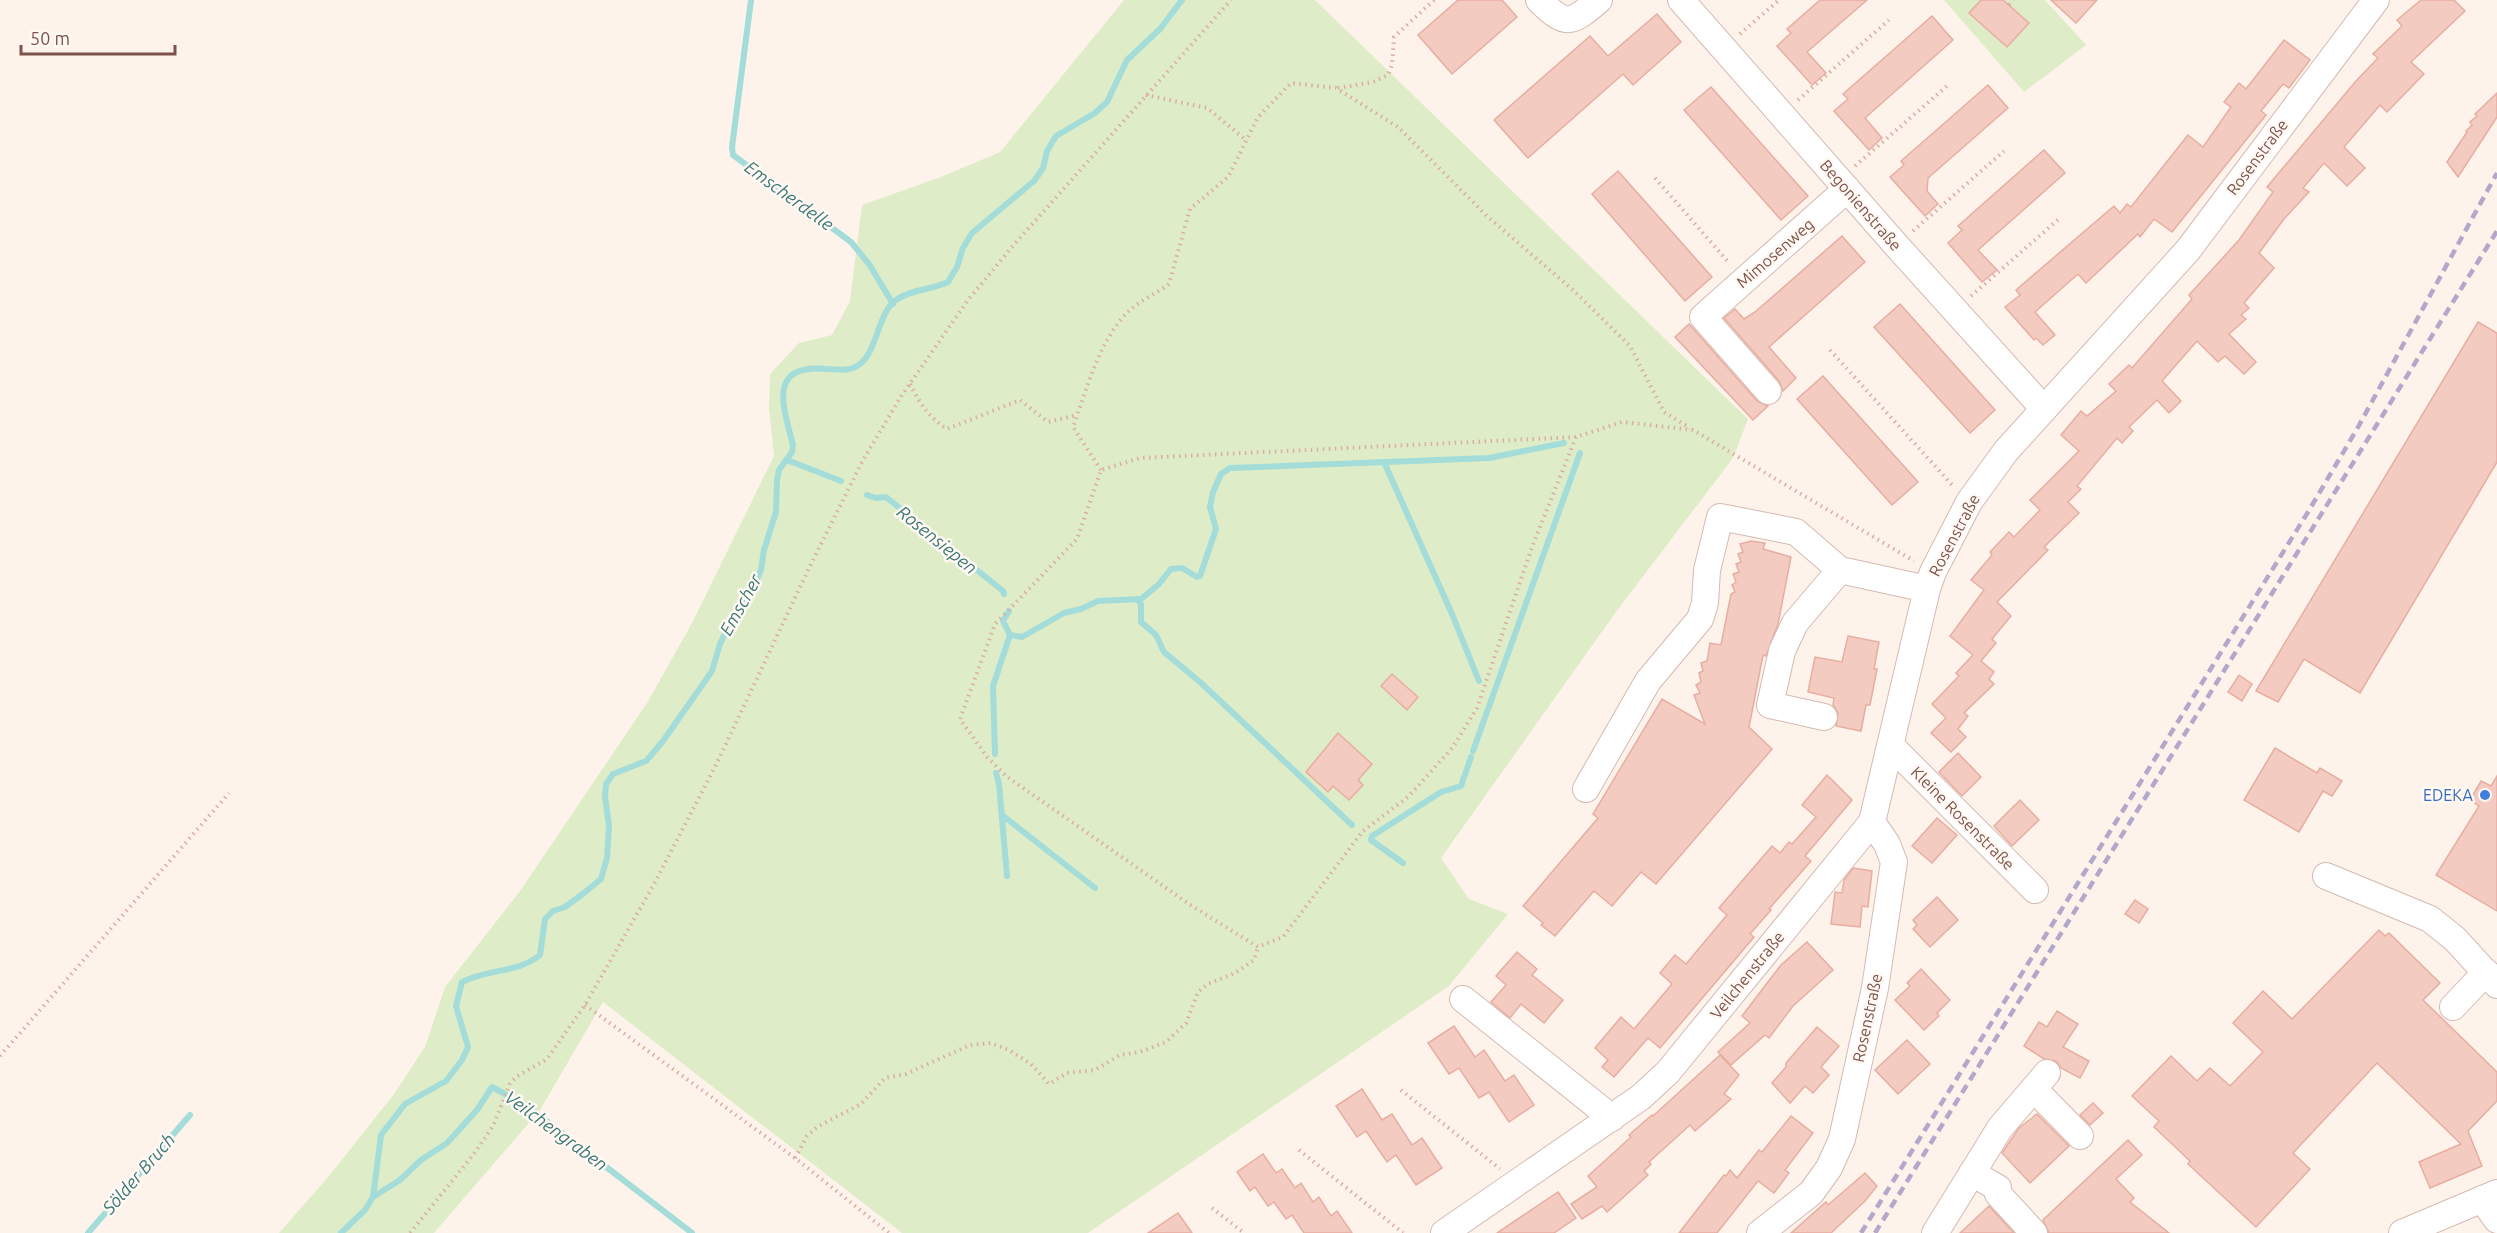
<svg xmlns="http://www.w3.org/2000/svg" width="2497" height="1233" viewBox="0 0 2497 1233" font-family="Ubuntu,sans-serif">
	<rect width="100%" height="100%" fill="#fef3eb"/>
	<g fill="#deedc8">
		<polygon points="1124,0 1315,0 1748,419 1733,458 1616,612 1441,858 1469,899 1508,914 1449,986 1088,1233 902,1233 603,1002 540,1110 434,1233 279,1233 329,1176 394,1094 425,1047 445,987 520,891 647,703 692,623 774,456 769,408 770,374 799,343 832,335 850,301 862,205 941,177 1000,152"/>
		<polygon points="1944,0 2045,0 2086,45 2024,92"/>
	</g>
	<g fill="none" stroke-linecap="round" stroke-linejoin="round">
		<g stroke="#a3dcd9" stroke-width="6">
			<polyline points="751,0 732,147 733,155 851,242 869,264 893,304"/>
			<polyline points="787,460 841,481"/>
			<polyline points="1384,462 1452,614 1479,681"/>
			<polyline points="867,495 876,498 886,497 1003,591 1004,594"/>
			<polyline points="1137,599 1141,604 1141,622 1156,635 1164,652 1200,682 1352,825"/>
			<polyline points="1009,611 1003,621 1010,635 1022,637 1064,613 1081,609 1098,601 1141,599 1159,584 1171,569 1182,568 1197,577 1200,576 1216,529 1210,507 1213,492 1221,474 1230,468 1489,458 1564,443"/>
			<polyline points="1473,751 1580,453"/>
			<polyline points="995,754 993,686 1010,635"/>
			<polyline points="996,773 999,784 1007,876"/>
			<polyline points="1002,815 1095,888"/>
			<polyline points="1403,863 1371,840 1372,836 1441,792 1461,786 1471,757"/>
			<polyline points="373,1197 400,1180 421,1160 447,1143 477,1110 492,1087 527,1106 692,1233"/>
			<polyline points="88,1233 190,1115"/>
			<path d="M341,1233L365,1210L373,1197L381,1135L405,1104L446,1081L462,1060L468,1047L456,1006L462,982C490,968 516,974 540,955L545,919L553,911L565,907L584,893L601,879L607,858L609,826L605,796L606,784L613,774L646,761L663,741L712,671L720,644L730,623L752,590L761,570L764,550L776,512L777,480L779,470L792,452L793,445C783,406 767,364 826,369C837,369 848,372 857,366C878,354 877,313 896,300C911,289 932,290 948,282L957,267L963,248L972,233L1034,181L1043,168L1047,151L1056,136L1095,113L1107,102L1127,60L1160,29L1182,0"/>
		</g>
	</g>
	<g fill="#f4cbc1" stroke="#e8ada1" stroke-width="1.5">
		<polygon points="1458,0 1502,0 1517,17 1452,74 1418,35"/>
		<polygon points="1820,0 1867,0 1807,52 1826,73 1812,85 1777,46 1791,33 1787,29"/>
		<polygon points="1981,0 2003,0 2029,23 2007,47 1969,13"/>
		<polygon points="2051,0 2097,0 2076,23"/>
		<polygon points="2421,0 2454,0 2465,11 2411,62 2424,74 2387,112 2380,105 2344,147 2365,168 2347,186 2324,163 2303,188 2309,192 2284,219 2259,253 2274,268 2244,303 2249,308 2241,315 2246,319 2229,334 2256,362 2244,374 2225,356 2218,362 2197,341 2162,381 2181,401 2169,413 2157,400 2129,427 2133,431 2122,443 2117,438 2077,486 2081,489 2068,502 2079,513 2044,547 2048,550 1997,602 2011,616 1992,639 1996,643 1981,661 1994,672 1989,679 1994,684 1964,713 1968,716 1958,729 1966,737 1951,752 1931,733 1946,718 1932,704 1959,676 1956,673 1973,655 1950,636 1984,590 1971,580 1992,555 1990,552 2009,532 2014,537 2040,510 2030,500 2079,451 2061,435 2081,411 2087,416 2116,391 2109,384 2129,365 2132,368 2192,299 2189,295 2239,240 2273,192 2267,187 2356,81 2378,58 2373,54 2402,26 2397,20"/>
		<polygon points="1657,14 1681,42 1633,85 1623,74 1528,158 1494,120 1590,36 1608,56"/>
		<polygon points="1932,16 1953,40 1865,118 1882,138 1869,150 1834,111 1848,99 1843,94"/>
		<polygon points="2284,40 2310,60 2289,88 2283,84 2261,111 2266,115 2172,232 2154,219 2140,237 2138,234 2086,283 2078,274 2035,312 2055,335 2043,345 2036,338 2034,340 2005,307 2020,295 2016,290 2114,206 2120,213 2127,204 2131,207 2188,135 2203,147 2231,107 2224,102 2239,83 2246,89"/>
		<polygon points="1988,85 2008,108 1928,178 1927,191 1938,204 1925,216 1890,177 1904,165 1901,161"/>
		<polygon points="1711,87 1808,196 1781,220 1684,110"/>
		<polygon points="2497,93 2497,117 2458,177 2447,162 2467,132 2466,131 2472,125 2470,122 2477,116 2475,114"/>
		<polygon points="2044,150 2065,173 1978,250 1997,270 1982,282 1948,243 1962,230 1958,226"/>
		<polygon points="1618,171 1712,277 1685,301 1592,194"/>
		<polygon points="1842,236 1865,262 1769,347 1796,378 1783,391 1779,381 1724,318 1735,309 1744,319 1755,312"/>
		<polygon points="1900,304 1995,410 1970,433 1874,327"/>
		<polygon points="2478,322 2497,333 2497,462 2360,693 2304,659 2278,702 2256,691"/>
		<polygon points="1689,324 1757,401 1768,406 1753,420 1675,337"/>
		<polygon points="1823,376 1918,482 1892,505 1797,399"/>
		<polygon points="1751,541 1765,543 1763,549 1791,557 1778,624 1766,656 1763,655 1749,727 1772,749 1656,884 1641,872 1612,906 1594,891 1555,936 1541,925 1543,923 1523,906 1598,818 1593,814 1662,699 1705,724 1694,695 1700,693 1696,685 1701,682 1699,673 1703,671 1701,663 1707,661 1710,643 1721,645 1731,594 1735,592 1732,585 1736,582 1733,574 1739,572 1736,564 1741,562 1738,554 1743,552 1740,544"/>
		<polygon points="1848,636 1879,642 1874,669 1877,669 1870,705 1866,705 1861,731 1836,726 1838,713 1833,705 1834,698 1808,692 1815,657 1842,662"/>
		<polygon points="1392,674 1418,697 1407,710 1381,686"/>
		<polygon points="2239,675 2252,684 2242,701 2228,692"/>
		<polygon points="1338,733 1372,764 1358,780 1363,785 1349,800 1333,786 1328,792 1306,772"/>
		<polygon points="2275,748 2317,773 2320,768 2342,781 2332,796 2323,791 2299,832 2244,800"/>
		<polygon points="1958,753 1981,777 1962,796 1939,772"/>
		<polygon points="1827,775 1852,800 1805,856 1811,861 1769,909 1771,910 1750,934 1754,937 1660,1048 1648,1038 1614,1077 1602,1067 1608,1060 1595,1048 1621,1017 1634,1029 1672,984 1660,973 1675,955 1686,964 1727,915 1719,908 1772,846 1780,853 1789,842 1792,844 1816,817 1802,805"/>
		<polygon points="2497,776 2497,911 2436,875 2479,806 2470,800 2481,781 2491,786"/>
		<polygon points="2020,800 2039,820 2012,846 1994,826"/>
		<polygon points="1937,818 1957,835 1932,863 1912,846"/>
		<polygon points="1853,868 1872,871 1868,907 1862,906 1860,927 1831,924 1835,892 1842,893 1844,880"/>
		<polygon points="1937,897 1958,920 1930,947 1913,929 1917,925 1913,920"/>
		<polygon points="2135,900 2148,909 2139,923 2125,914"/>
		<polygon points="2379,930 2385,936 2389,933 2440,983 2423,1000 2497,1072 2497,1101 2468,1131 2482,1166 2430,1188 2419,1162 2461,1144 2377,1063 2293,1153 2310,1169 2256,1227 2188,1164 2190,1161 2154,1127 2159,1121 2132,1096 2171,1056 2197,1081 2210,1068 2230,1086 2263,1052 2233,1023 2263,991 2292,1019"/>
		<polygon points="1807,942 1833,970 1793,1006 1769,1038 1765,1035 1731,1065 1718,1052 1750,1023 1742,1016 1781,965"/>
		<polygon points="1517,952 1537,969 1532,975 1563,1000 1544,1023 1521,1004 1510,1018 1491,1002 1506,985 1496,976"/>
		<polygon points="1921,969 1950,1000 1937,1013 1939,1016 1924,1030 1895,1000 1910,986 1907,983"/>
		<polygon points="2057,1011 2078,1024 2063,1047 2089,1061 2080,1078 2061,1068 2056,1061 2044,1059 2024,1046 2039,1022 2047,1027"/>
		<polygon points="1454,1026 1475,1057 1484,1050 1505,1081 1514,1075 1534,1105 1509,1122 1489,1092 1479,1098 1459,1068 1449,1074 1428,1043"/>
		<polygon points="1817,1027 1839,1046 1821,1067 1829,1075 1813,1093 1805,1086 1790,1103 1772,1083 1786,1067 1786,1063"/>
		<polygon points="1907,1040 1930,1064 1898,1094 1875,1070"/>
		<polygon points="1720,1055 1739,1075 1724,1094 1731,1099 1695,1131 1690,1125 1649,1162 1651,1164 1644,1171 1648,1175 1607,1212 1602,1206 1582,1219 1571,1204 1597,1187 1588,1176 1631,1137 1629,1135 1652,1115 1653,1116"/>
		<polygon points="1362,1089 1382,1120 1392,1114 1412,1145 1422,1138 1442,1168 1416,1185 1396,1155 1387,1162 1366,1131 1357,1137 1336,1106"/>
		<polygon points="2093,1103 2103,1113 2090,1125 2080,1115"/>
		<polygon points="2037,1114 2069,1146 2030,1183 2002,1153 2019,1128"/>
		<polygon points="1791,1116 1813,1133 1785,1170 1789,1173 1774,1193 1758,1181 1717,1233 1679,1233 1724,1175 1726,1176 1730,1170 1737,1178 1759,1150 1762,1152"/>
		<polygon points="2128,1140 2142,1155 2116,1179 2134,1198 2130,1202 2169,1233 2049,1233 2043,1220"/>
		<polygon points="1263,1154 1276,1173 1282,1169 1295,1188 1301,1183 1313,1202 1319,1197 1331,1216 1337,1211 1352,1233 1304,1233 1292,1215 1286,1219 1274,1202 1268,1206 1255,1187 1250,1191 1237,1172"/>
		<polygon points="1865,1173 1877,1186 1865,1201 1831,1233 1791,1233 1826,1202 1828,1205"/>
		<polygon points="1558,1192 1576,1218 1554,1233 1497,1233"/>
		<polygon points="1989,1206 2014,1233 1960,1233 1974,1220"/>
		<polygon points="1178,1213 1192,1233 1148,1233"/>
	</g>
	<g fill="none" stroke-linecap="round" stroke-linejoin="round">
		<g stroke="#d4bab2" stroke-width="28">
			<g id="minor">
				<path d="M1539,0C1566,27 1571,24 1599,0"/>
				<polyline points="1681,0 1896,245 2044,409"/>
				<polyline points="1768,391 1703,317 1847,189"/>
				<polyline points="1824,717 1770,705 1782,651 1795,623 1840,570"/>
				<polyline points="1891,746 2035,890"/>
				<polyline points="1586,789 1648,681 1700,619 1705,603 1707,570 1720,517 1796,532 1840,570 1927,589"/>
				<polyline points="2326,876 2430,919 2455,939 2497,985"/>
				<polyline points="1463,999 1612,1118"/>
				<polyline points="2453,1007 2486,972"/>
				<polyline points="2034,1089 2080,1136"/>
				<polyline points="1972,1173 1998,1188 1998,1194 2034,1233"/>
				<polyline points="2482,1199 2497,1220"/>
				<polyline points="1444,1233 1641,1097 1668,1072 1872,822 1927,589 1933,572 1969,502 2006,451 2188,250 2376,0"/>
				<polyline points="1760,1233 1811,1193 1829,1168 1842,1139 1875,988 1894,862 1887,844 1872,822"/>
				<polyline points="1935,1233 2000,1128 2047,1073"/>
				<polyline points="2402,1233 2497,1193"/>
			</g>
		</g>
		<g stroke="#dbada3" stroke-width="4" stroke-dasharray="1.5 4.5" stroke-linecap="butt">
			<polyline points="2009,5 2013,0"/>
			<polyline points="1740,34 1779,0"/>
			<polyline points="1338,88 1373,82 1388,75 1392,65 1394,37 1434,0"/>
			<polyline points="1146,95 1207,108 1246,140"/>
			<polyline points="1798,100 1889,20"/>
			<polyline points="1855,166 1947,86"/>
			<polyline points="1655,178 1730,264"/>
			<polyline points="1913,231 2004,151"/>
			<polyline points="1971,296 2060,218"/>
			<polyline points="1830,350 1954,487"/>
			<path d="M910,384C919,402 929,418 947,429L1020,400L1048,422L1077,415"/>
			<polyline points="1576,437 1140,458 1101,470 1077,539 995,624 960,719 987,757 1006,776 1189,904 1258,947 1283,937 1362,832 1409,796 1453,747 1477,708 1532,547 1576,437 1622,422 1693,430 1914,561"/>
			<path d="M1101,470L1073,427C1087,389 1099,339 1130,310C1141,300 1157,293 1169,284L1190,209L1228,177L1258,117L1291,83L1336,88L1398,127L1488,217L1573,290L1630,346L1664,412L1690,428"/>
			<polyline points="585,1005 795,1158 889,1233"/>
			<polyline points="0,1056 229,793"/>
			<polyline points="1401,1090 1500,1169"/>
			<polyline points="1299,1150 1403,1233"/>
			<polyline points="795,1158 807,1136 817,1127 861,1104 885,1078 906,1074 970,1045 991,1043 1009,1050 1031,1064 1049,1084 1067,1073 1095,1070 1120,1055 1140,1052 1166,1042 1186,1023 1198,992 1208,984 1235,973 1254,960 1258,947"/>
			<polyline points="1212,1208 1244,1233"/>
			<polyline points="410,1233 473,1155 493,1126 510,1084 516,1077 547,1059 585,1005 653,886 716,765 811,564 862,462 900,398 968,300 1012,247 1231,0"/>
		</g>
		<use href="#minor" stroke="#fff" stroke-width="26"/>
		<g stroke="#b3a7ca" stroke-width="4.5" stroke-dasharray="9 6" stroke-linecap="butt">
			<polyline points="1861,1233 2308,512 2357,429 2497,173"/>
			<polyline points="1875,1233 2497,231"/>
		</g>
	</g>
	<circle fill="#3f7fe0" stroke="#fff8f3" stroke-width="2" cx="2485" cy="795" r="6"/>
	<g text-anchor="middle" stroke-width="5" stroke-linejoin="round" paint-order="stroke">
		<g font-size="16" fill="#7b534b" stroke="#fff8f3">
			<text transform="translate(2257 157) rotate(-53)" y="6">Rosenstraße</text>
			<text transform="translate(1861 205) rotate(49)" y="6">Begonienstraße</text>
			<text transform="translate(1775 253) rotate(-41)" y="6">Mimosenweg</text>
			<text transform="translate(1954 535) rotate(-62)" y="6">Rosenstraße</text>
			<text transform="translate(1963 818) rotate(45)" y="6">Kleine Rosenstraße</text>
			<text transform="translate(1747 975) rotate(-51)" y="6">Veilchenstraße</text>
			<text transform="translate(1867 1018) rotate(-78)" y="6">Rosenstraße</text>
		</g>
		<g font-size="16" fill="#366cbe" stroke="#fff8f3" text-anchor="end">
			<text x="2473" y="801">EDEKA</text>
		</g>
		<g font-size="18" font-style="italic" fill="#3a7976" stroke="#fff8f3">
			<text transform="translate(789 196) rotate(36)" y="6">Emscherdelle</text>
			<text transform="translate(937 540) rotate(39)" y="6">Rosensiepen</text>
			<text transform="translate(741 605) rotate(-61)" y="6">Emscher</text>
			<text transform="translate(556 1131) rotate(36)" y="6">Veilchengraben</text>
			<text transform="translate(139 1174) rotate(-49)" y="6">Sölder Bruch</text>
		</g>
	</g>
	<path d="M21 45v9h154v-9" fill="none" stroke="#7b534b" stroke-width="3"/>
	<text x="30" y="45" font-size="18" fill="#7b534b" stroke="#fff8f3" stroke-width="4.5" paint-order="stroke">50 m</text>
</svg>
